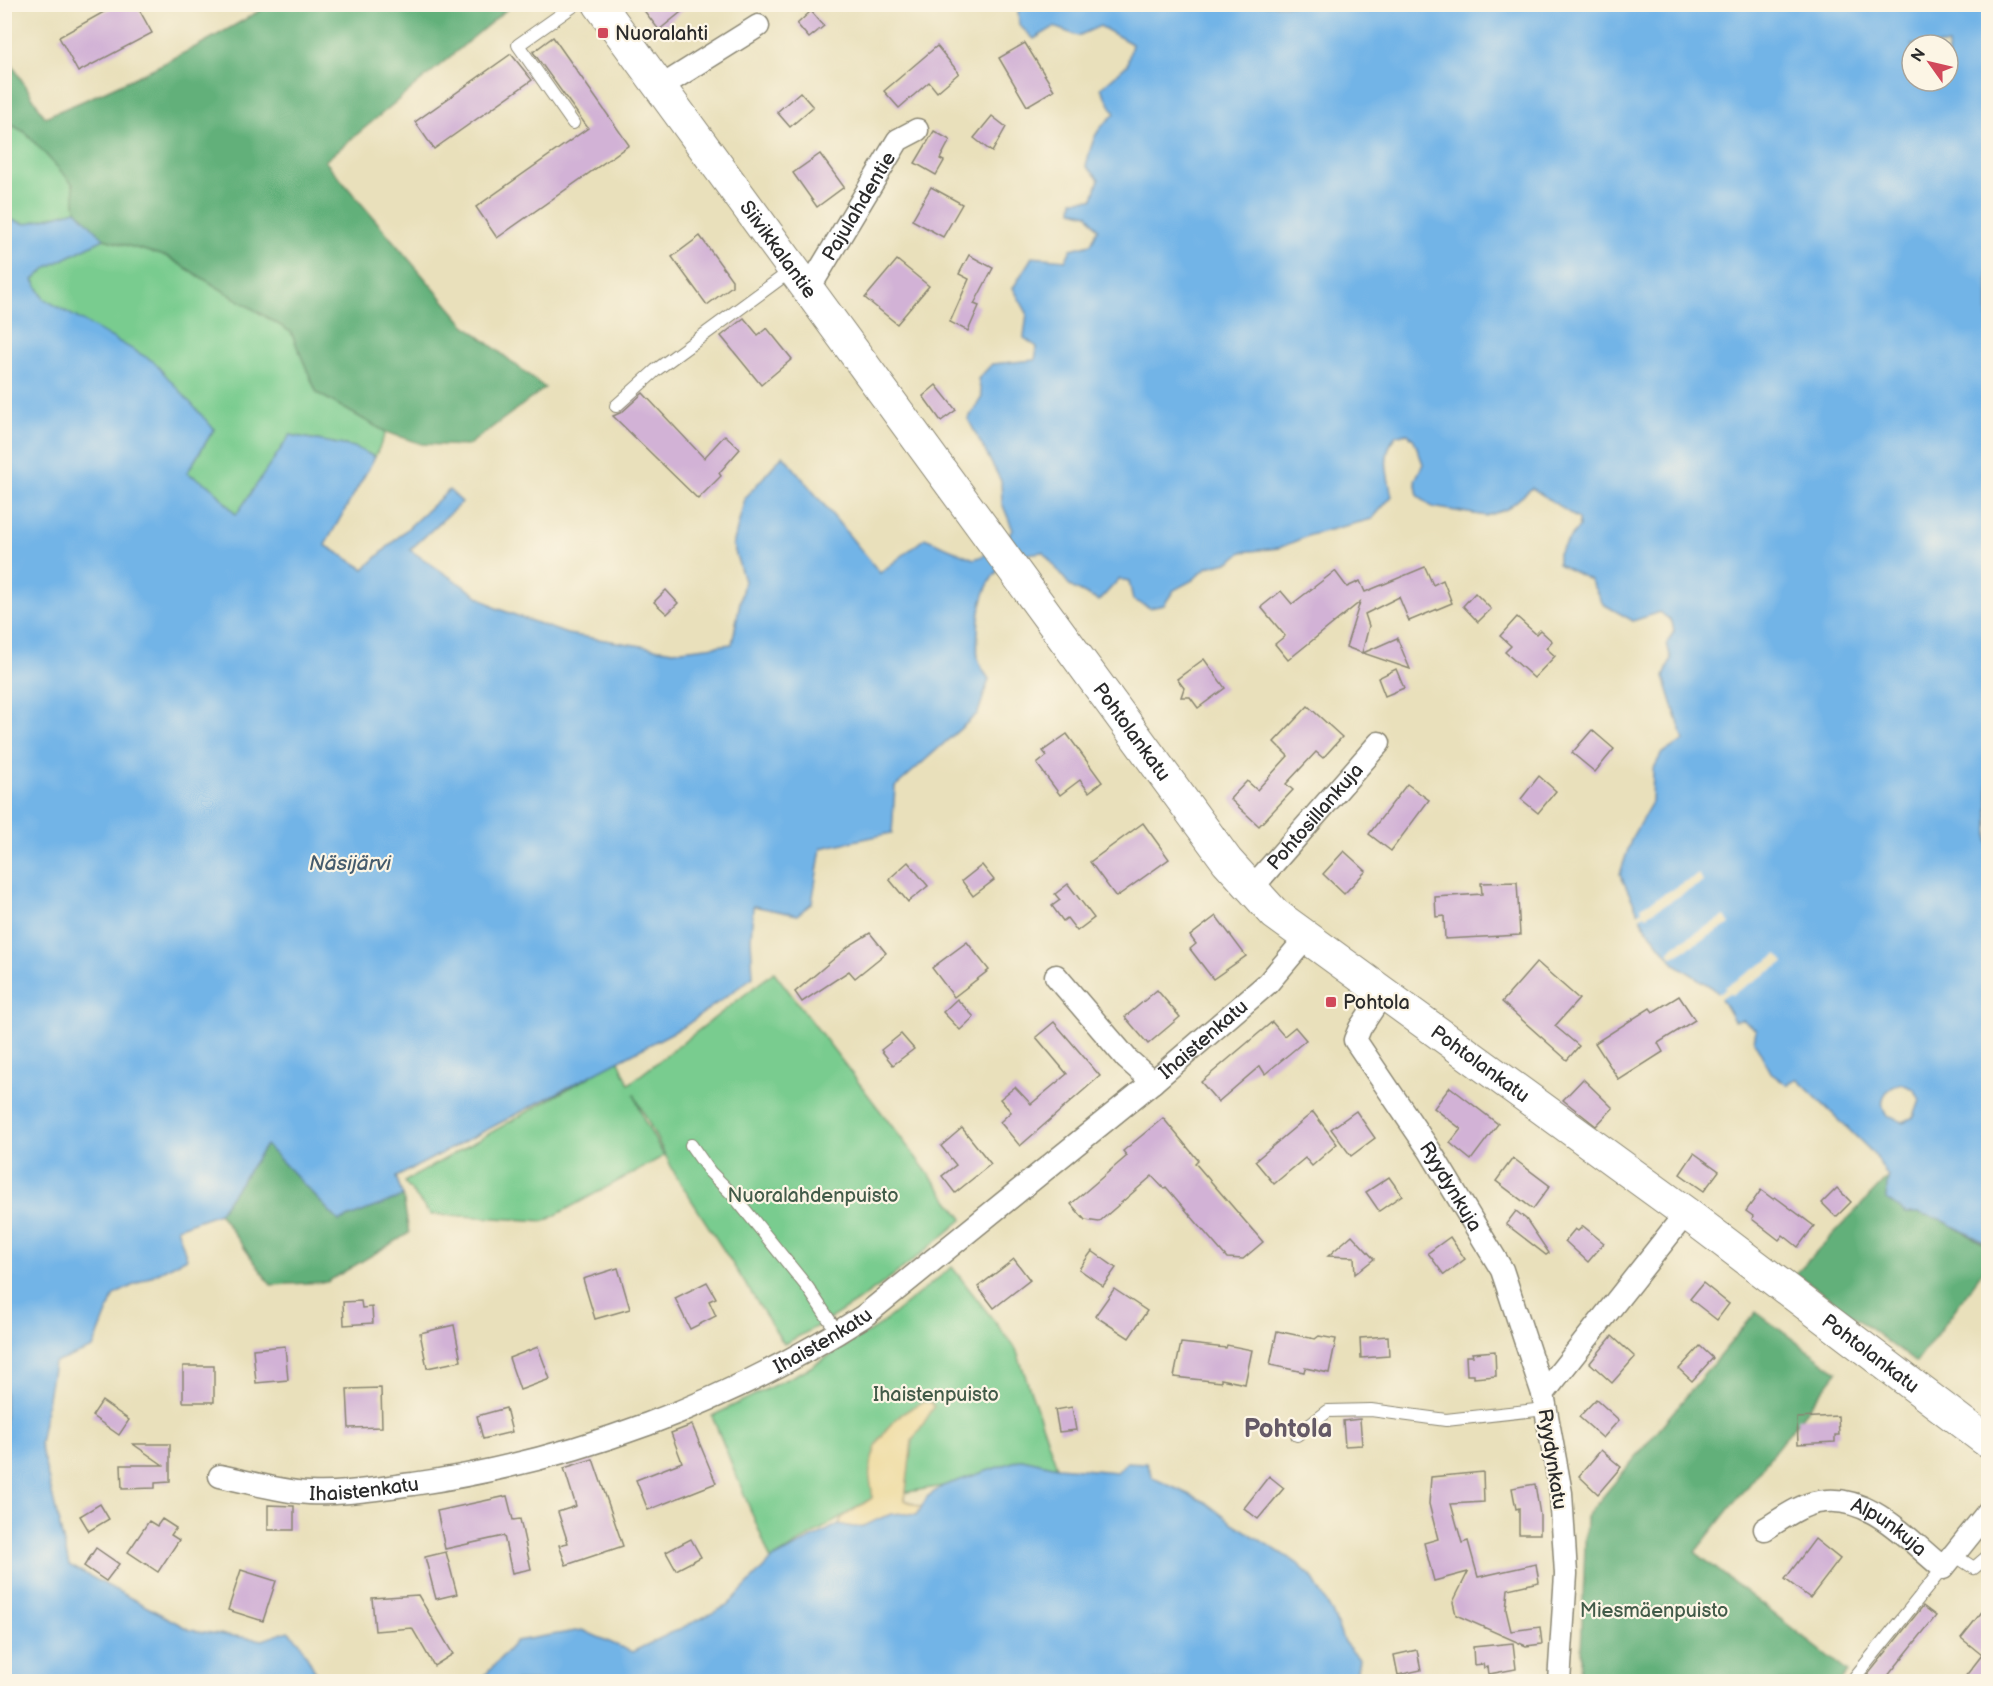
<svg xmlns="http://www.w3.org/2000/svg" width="1993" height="1686" viewBox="0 0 1993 1686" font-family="'Balsamiq Sans',sans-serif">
	<rect width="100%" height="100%" fill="#fcf5e5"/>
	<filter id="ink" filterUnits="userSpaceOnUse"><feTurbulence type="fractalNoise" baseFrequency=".0167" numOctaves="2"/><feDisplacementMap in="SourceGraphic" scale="12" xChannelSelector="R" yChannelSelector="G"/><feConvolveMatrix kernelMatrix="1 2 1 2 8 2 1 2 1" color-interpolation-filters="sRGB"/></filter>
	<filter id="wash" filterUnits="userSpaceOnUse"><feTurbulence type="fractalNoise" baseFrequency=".008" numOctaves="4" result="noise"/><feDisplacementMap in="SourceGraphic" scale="24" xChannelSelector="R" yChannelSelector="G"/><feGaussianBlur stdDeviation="1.35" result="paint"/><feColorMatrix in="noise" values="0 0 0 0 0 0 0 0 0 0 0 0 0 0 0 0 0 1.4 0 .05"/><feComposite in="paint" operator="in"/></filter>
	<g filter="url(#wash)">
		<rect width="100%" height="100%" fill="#e9e0bb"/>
		<g fill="#79cc8f" stroke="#527c5d" stroke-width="1.5">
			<polygon points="4,121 25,132 73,184 76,210 26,224 5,218"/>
			<polygon points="104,239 168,257 291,332 317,393 386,432 375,457 354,447 291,435 237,516 212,487 187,473 214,429 88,325 44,299 33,279 47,267"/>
			<path d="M311,917L619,1061L629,1084L774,972L963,1219C904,1269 854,1309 784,1344L676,1176L634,1094L644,1120L664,1156L545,1221L430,1214L404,1182L596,1073L396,1177L403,1196L339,1221Z"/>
			<polygon points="952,1267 1016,1349 1057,1467 1022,1459 943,1486 872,1498 771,1560 712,1416 809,1368 876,1328"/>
		</g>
		<g fill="#62b07a" stroke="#466e52" stroke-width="1.5">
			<path d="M269,5H512L325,161L464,324L545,388L467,446L422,444L386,432L317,393L291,332L168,257L104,239L76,210L73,184L25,132L5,121L4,52L45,117C121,86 199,48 269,5Z"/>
			<polygon points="266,1145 339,1221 403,1196 409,1233 327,1282 271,1285 219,1213"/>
			<polygon points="1888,1177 1886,1199 1906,1213 1919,1213 1940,1219 1988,1246 1988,1264 1916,1363 1796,1273"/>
			<polygon points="1756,1312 1837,1372 1695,1552 1848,1672 1840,1682 1580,1682 1586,1517"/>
		</g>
		<path fill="#eeda9e" stroke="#8c8264" stroke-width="1.5" d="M923,1402H931L934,1407L912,1441L905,1500L923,1508L917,1515C910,1515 899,1512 893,1514C868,1520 867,1533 839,1524L842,1518L872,1498C873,1488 868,1478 870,1470C874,1437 894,1415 923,1402Z"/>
		<g fill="#72b4e7" stroke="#4e7089" stroke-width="1.5" fill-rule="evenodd">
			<path d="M1024,5H1988V1244L1940,1219L1919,1213H1906L1886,1199L1888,1177L1875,1155L1797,1079L1787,1085L1772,1074L1754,1041L1756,1030L1743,1020L1734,1021L1716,990L1675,964L1644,925L1620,874L1632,837L1652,802L1653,770L1662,753L1684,741L1664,677L1671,659L1667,643L1674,631L1672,622L1660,612L1633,621L1603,604L1590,580L1558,564V553L1579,527L1578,519L1532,488L1507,509L1486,516L1432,507L1418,496L1415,480L1423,464L1414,440L1408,434L1396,435C1381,455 1387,473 1392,496L1372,519L1310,535L1279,548L1242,552L1231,561L1207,567L1193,580L1174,590L1164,605L1150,608L1133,600L1129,581L1119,579L1099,601L1071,587L1043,552C994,555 980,588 978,632C977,655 975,660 989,679L978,713L895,787L892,833L821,848L812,903L797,915L753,906L751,939L753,977L685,1026L396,1177L403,1196L339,1221L266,1145L219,1213L177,1228L187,1258L114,1295L93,1348L54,1363L40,1444L69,1565L190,1630L263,1640L288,1631L299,1641L320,1681H5L4,218L26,224L76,210L104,239L48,267L33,280L44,299L153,361L214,429L187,473L212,487L236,515L290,435L354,447L375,457L325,545L364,569L449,490L462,502L410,550L496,608L567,634L673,651L732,644L744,581L733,545L745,498L783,455L880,573L925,538L974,559C989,555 1003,542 1013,530L1002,503L1001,481L968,419L982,397L978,379L992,364L1035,360L1037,347L1024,338L1027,313L1013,288L1032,257L1066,260L1071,249L1091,244L1098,229L1088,214L1072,210L1073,200L1093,199L1099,179L1086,166C1093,139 1093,132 1115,114L1101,88L1127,65L1132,44L1100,26L1078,36L1054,27L1034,39L1019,25L1018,10ZM1912,45H1948V81H1912ZM1902,1084L1914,1089L1920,1100L1914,1117L1903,1122L1887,1116C1877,1101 1885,1087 1902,1084Z"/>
			<path d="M1022,1459L1057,1467L1117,1472L1127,1462L1146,1463L1153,1478L1205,1502L1231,1522L1297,1563L1311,1576L1331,1610L1344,1642L1359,1659L1355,1681H480L516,1641L582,1630L632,1652L727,1606L771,1560L839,1524C867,1533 868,1520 893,1514C899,1512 909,1515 917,1515L927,1497L943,1486Z"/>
		</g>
		<g fill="#e9e0bb">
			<polygon points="1699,874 1703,882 1646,916 1645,914 1637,918 1636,914 1642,910 1641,907"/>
			<polygon points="1725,916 1730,924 1672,957 1668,952 1673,946"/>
			<polygon points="1778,954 1784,963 1731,995 1729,993 1718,1000 1715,995 1726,989 1725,987"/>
		</g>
		<g id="blocks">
			<g fill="#d2b2d6">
				<polygon points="118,4 136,4 152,33 78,72 59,37"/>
				<polygon points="639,4 691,4 659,30"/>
				<polygon points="811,11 824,26 809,38 797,24"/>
				<polygon points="553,37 629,145 497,238 476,207 588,128 533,52"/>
				<polygon points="1025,43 1054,90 1027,106 999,58"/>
				<polygon points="937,46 959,73 937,92 929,82 899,108 884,91"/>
				<polygon points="511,54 532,80 434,149 415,122"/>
				<polygon points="800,92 813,107 790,127 777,112"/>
				<polygon points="992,116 1006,127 992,152 974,138"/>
				<polygon points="934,131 950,140 940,159 944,161 936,175 915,163"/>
				<polygon points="820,154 844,187 817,207 793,173"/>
				<polygon points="931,187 962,204 943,237 912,220"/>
				<polygon points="700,236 732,280 732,286 707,305 672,257"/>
				<polygon points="969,255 993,268 974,304 979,306 968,331 950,322 969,279 959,274"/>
				<polygon points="897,260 929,286 897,324 865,298"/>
				<polygon points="744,318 758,335 767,328 792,359 761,385 721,336"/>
				<polygon points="936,385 956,410 941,421 923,396"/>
				<polygon points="643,393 704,458 725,435 740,449 719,473 721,476 698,499 613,416 622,412"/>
				<polygon points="1425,567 1433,585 1443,580 1452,603 1409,621 1399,597 1365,614 1369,626 1362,653 1346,647 1360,602 1288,660 1275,644 1285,636 1261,607 1281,591 1292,604 1335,571 1347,587 1360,581 1365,592"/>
				<polygon points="666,590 678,603 667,614 654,602"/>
				<polygon points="1475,593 1491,609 1478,622 1463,606"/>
				<polygon points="1517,617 1536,634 1540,630 1552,641 1546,648 1555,656 1534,678 1505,652 1511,646 1500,636"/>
				<polygon points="1397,638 1410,669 1363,653"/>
				<polygon points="1204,659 1225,688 1198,708 1190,697 1181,697 1184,688 1177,679"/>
				<polygon points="1396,669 1404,688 1385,696 1378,678"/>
				<polygon points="1308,706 1342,737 1323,758 1316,752 1286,784 1293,790 1259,826 1230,799 1247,781 1257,790 1288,756 1274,742"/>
				<polygon points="1592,730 1614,749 1595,772 1572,753"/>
				<polygon points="1067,734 1102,782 1089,792 1080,780 1060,795 1037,764 1047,756 1043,751"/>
				<polygon points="1539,776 1556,791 1538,813 1521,799"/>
				<polygon points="1407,784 1429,800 1391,851 1369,834"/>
				<polygon points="1143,823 1169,859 1116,897 1090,862"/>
				<polygon points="1344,851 1366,871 1344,894 1323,874"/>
				<polygon points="908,862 928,886 908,902 889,879"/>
				<polygon points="982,865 994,880 973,896 962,881"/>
				<polygon points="1517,882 1520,935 1445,939 1444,916 1436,917 1435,897 1482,894 1481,883"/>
				<polygon points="1068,884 1094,918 1077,931 1067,918 1063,921 1052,906 1060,900 1055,894"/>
				<polygon points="1216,916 1246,956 1213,979 1190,949 1196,944 1190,936"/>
				<polygon points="870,933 886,953 855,978 849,971 802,1002 795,992 849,946"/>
				<polygon points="967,942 989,970 954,997 932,968"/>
				<polygon points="1537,962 1579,999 1555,1026 1579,1046 1567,1060 1502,1002"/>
				<polygon points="1157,990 1180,1017 1148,1044 1125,1017"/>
				<polygon points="1679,996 1695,1020 1658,1043 1663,1052 1619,1080 1595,1043 1650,1008 1653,1012"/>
				<polygon points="957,999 974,1017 960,1030 943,1012"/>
				<polygon points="1054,1022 1100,1076 1020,1146 1000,1122 1011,1112 1000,1099 1015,1087 1031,1104 1067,1074 1036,1037"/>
				<polygon points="1272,1022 1284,1036 1295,1027 1306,1040 1265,1074 1260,1066 1218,1102 1201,1082"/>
				<polygon points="901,1034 914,1049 893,1065 881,1050"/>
				<polygon points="1583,1079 1613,1108 1596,1126 1563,1100"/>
				<polygon points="1450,1087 1498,1124 1471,1160 1450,1143 1461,1129 1434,1108"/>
				<polygon points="1356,1111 1375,1138 1351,1156 1331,1129"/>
				<polygon points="1313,1112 1337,1144 1312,1166 1305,1158 1274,1184 1255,1161"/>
				<polygon points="1163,1118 1198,1160 1195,1163 1263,1242 1243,1259 1227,1258 1166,1187 1164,1189 1152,1176 1099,1222 1085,1220 1071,1204 1127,1156 1123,1151"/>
				<polygon points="962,1128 991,1164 955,1193 942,1176 956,1165 941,1146"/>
				<polygon points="1694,1153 1719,1171 1704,1191 1680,1174"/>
				<polygon points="1513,1158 1550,1186 1533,1209 1496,1181"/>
				<polygon points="1389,1177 1402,1195 1379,1211 1366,1192"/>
				<polygon points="1837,1188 1851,1202 1836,1217 1822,1203"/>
				<polygon points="1761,1190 1773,1199 1775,1197 1814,1226 1798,1247 1783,1235 1779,1240 1752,1219 1753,1216 1746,1211"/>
				<polygon points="1516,1211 1526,1219 1549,1253 1546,1255 1506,1224"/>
				<polygon points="1583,1226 1604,1243 1588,1262 1565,1241 1575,1229 1578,1231"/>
				<polygon points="1352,1235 1374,1259 1355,1274 1354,1257 1328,1256"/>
				<polygon points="1450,1237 1465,1259 1444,1275 1428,1253"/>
				<polygon points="1092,1251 1116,1268 1103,1286 1079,1269"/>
				<polygon points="1014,1259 1030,1280 994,1308 978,1287"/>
				<polygon points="618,1268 630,1309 595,1319 583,1279"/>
				<polygon points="707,1282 716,1298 709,1301 716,1316 690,1329 675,1298"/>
				<polygon points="1703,1283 1729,1304 1717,1320 1690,1299"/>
				<polygon points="1114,1289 1147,1311 1129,1338 1095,1316"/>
				<polygon points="361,1301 362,1308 372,1307 373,1323 344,1325 343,1302"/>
				<polygon points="454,1325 461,1361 427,1368 420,1333"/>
				<polygon points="1277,1331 1315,1339 1319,1336 1336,1339 1329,1373 1305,1368 1304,1372 1270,1365"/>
				<polygon points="1388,1336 1389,1356 1361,1358 1360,1338"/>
				<polygon points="1612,1336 1635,1357 1612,1383 1590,1363"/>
				<polygon points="1181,1343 1226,1348 1227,1345 1252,1350 1245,1384 1221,1379 1221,1382 1174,1377"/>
				<polygon points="285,1346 288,1380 256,1383 253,1349"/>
				<polygon points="1700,1346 1713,1358 1692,1381 1679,1369"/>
				<polygon points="538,1347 550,1379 520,1390 509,1358"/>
				<polygon points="1495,1351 1496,1376 1474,1378 1474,1375 1467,1375 1466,1356 1473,1356 1472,1353"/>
				<rect x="183" y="1366" width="31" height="36"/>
				<polygon points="381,1388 382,1427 349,1428 347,1389"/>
				<polygon points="1596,1399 1619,1420 1603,1438 1579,1417"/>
				<polygon points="102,1401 129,1420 119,1435 92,1416"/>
				<polygon points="1072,1407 1076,1430 1059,1432 1055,1410"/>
				<polygon points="506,1408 512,1432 483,1439 477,1416"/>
				<polygon points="1838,1416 1839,1435 1835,1435 1835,1442 1798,1444 1797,1418"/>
				<polygon points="1360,1419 1362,1445 1345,1446 1343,1421"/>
				<polygon points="692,1425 716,1483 648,1510 636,1480 682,1462 671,1433"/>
				<polygon points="133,1444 170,1444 170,1482 155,1483 155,1488 122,1489 121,1465 163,1465"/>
				<polygon points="1601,1450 1621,1467 1598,1494 1579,1476"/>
				<polygon points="593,1459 623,1546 566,1565 559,1545 568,1543 558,1512 576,1506 564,1468"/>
				<polygon points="1483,1472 1484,1502 1451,1504 1462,1543 1468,1541 1478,1577 1536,1564 1539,1582 1508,1589 1506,1610 1511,1631 1540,1627 1542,1644 1526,1646 1456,1615 1453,1602 1468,1572 1434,1581 1424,1543 1438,1539 1429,1504 1431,1477"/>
				<polygon points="1269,1476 1284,1488 1258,1519 1244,1508"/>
				<polygon points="1535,1484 1540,1515 1540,1534 1519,1534 1519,1508 1516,1509 1512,1488"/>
				<polygon points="507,1496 513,1520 520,1519 531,1569 512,1573 504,1536 445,1549 437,1511"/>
				<polygon points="100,1504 109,1519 89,1531 80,1516"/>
				<polygon points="268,1505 294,1506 294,1530 268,1530"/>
				<polygon points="162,1519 176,1528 171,1535 179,1540 158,1572 128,1552 149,1521 157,1526"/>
				<polygon points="691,1539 701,1557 676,1570 666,1552"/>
				<polygon points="1815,1539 1840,1559 1810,1598 1785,1579"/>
				<polygon points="96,1548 119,1564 106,1581 84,1566"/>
				<polygon points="446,1552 457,1594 436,1599 425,1557"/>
				<polygon points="241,1570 276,1581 263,1621 228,1610"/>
				<polygon points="418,1595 453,1654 434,1666 412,1628 375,1631 372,1598"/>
				<polygon points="1989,1603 1989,1682 1961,1682 1982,1655 1961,1638"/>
				<polygon points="1923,1606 1936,1616 1883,1682 1862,1682"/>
				<polygon points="1513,1643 1516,1669 1489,1674 1488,1667 1484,1668 1483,1664 1474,1665 1473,1647"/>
				<polygon points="1417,1650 1421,1670 1398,1675 1394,1655"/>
			</g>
		</g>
	</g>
	<g filter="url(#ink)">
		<use href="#blocks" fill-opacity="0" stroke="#8a8673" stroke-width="1.5"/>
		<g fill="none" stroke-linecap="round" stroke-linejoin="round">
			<g stroke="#8a8673" stroke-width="14">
				<g id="service">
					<polyline points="573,123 518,45 576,4"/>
					<polyline points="616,406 656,370 792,270"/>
					<polyline points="691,1145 710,1172 733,1195 808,1288 838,1333"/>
					<polyline points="1297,1435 1328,1411 1371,1410 1446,1420 1545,1409"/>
					<polyline points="1954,1555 1974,1568 1988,1556"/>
					<polyline points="1851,1682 1943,1568"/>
				</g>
			</g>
			<g stroke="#8a8673" stroke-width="25">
				<g id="minor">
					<polyline points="659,88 758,26"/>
					<path id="s1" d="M808,290L898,140L917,130"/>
					<path id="s2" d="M1250,890L1379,743"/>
					<polyline points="1056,976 1127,1059 1153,1082"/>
					<path id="s3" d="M1383,993L1360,1028L1355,1040L1430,1151L1502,1270L1543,1394"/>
					<path id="s4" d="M220,1476C249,1482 279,1491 309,1493C344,1495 379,1488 413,1484C573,1461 729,1403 864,1316L1153,1082L1268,983L1306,938"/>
					<path id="s5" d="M1765,1529C1780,1520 1800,1505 1818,1502C1868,1492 1907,1539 1943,1568L1988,1512"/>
					<polyline points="1559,1682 1566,1574 1561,1493 1543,1394 1686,1213"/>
				</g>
			</g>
			<g stroke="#8a8673" stroke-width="34">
				<g id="secondary">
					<path id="s6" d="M599,4L1227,861L1275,914L1686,1213L1988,1442"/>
				</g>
			</g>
			<use href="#service" stroke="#fff" stroke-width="12"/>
			<use href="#minor" stroke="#fff" stroke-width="22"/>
			<use href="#secondary" stroke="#fff" stroke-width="32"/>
		</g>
	</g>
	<g fill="#d1495b" stroke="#fcf5e5" stroke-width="2">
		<rect x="597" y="27" width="12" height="12" rx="3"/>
		<rect x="1325" y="996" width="12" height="12" rx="3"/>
	</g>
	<g text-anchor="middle" stroke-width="4.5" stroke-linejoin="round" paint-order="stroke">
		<g font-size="20" fill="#2b2b2b" stroke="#fcf5e5" text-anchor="start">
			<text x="615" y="40">Nuoralahti</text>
			<text x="1343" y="1009">Pohtola</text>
		</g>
		<g font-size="20" fill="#2b2b2b" stroke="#fcf5e5">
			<text dy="7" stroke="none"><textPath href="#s1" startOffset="98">Pajulahdentie</textPath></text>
			<text dy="7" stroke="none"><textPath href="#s6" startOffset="304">Siivikkalantie</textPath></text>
			<text dy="7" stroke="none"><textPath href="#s6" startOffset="902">Pohtolankatu</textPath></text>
			<text dy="7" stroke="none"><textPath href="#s2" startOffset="98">Pohtosillankuja</textPath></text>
			<text dy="7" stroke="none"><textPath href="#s4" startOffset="1118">Ihaistenkatu</textPath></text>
			<text dy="7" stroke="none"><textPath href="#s6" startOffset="1388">Pohtolankatu</textPath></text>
			<text dy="7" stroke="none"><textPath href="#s3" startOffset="230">Ryydynkuja</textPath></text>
			<text dy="7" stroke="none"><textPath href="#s4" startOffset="632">Ihaistenkatu</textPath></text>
			<text dy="7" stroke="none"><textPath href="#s6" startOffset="1874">Pohtolankatu</textPath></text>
			<text transform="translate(1553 1459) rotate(81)" y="7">Ryydynkatu</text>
			<text dy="7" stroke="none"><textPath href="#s4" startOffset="146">Ihaistenkatu</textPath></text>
			<text dy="7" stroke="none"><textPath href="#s5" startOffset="138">Alpunkuja</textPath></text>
		</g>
		<g font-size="20" fill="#425b49" stroke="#fcf5e5">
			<text x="813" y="1202">Nuoralahdenpuisto</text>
			<text x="936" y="1401">Ihaistenpuisto</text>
			<text x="1654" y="1617">Miesmäenpuisto</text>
		</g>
		<g font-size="21" font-style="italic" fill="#445b6d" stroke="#fcf5e5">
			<text x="350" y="870">Näsijärvi</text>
		</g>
		<g font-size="26" font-weight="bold" fill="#655a67" stroke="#fcf5e5">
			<text x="1288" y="1437">Pohtola</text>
		</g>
	</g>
	<rect width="1993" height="1686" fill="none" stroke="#fcf5e5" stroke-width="24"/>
	<g transform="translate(1930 63) rotate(304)"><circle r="28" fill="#fcf5e5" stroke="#a8a49b" stroke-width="1.5"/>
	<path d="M0-4.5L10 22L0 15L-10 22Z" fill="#d1495b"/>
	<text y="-9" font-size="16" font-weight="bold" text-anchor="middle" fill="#2b2b2b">N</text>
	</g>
</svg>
